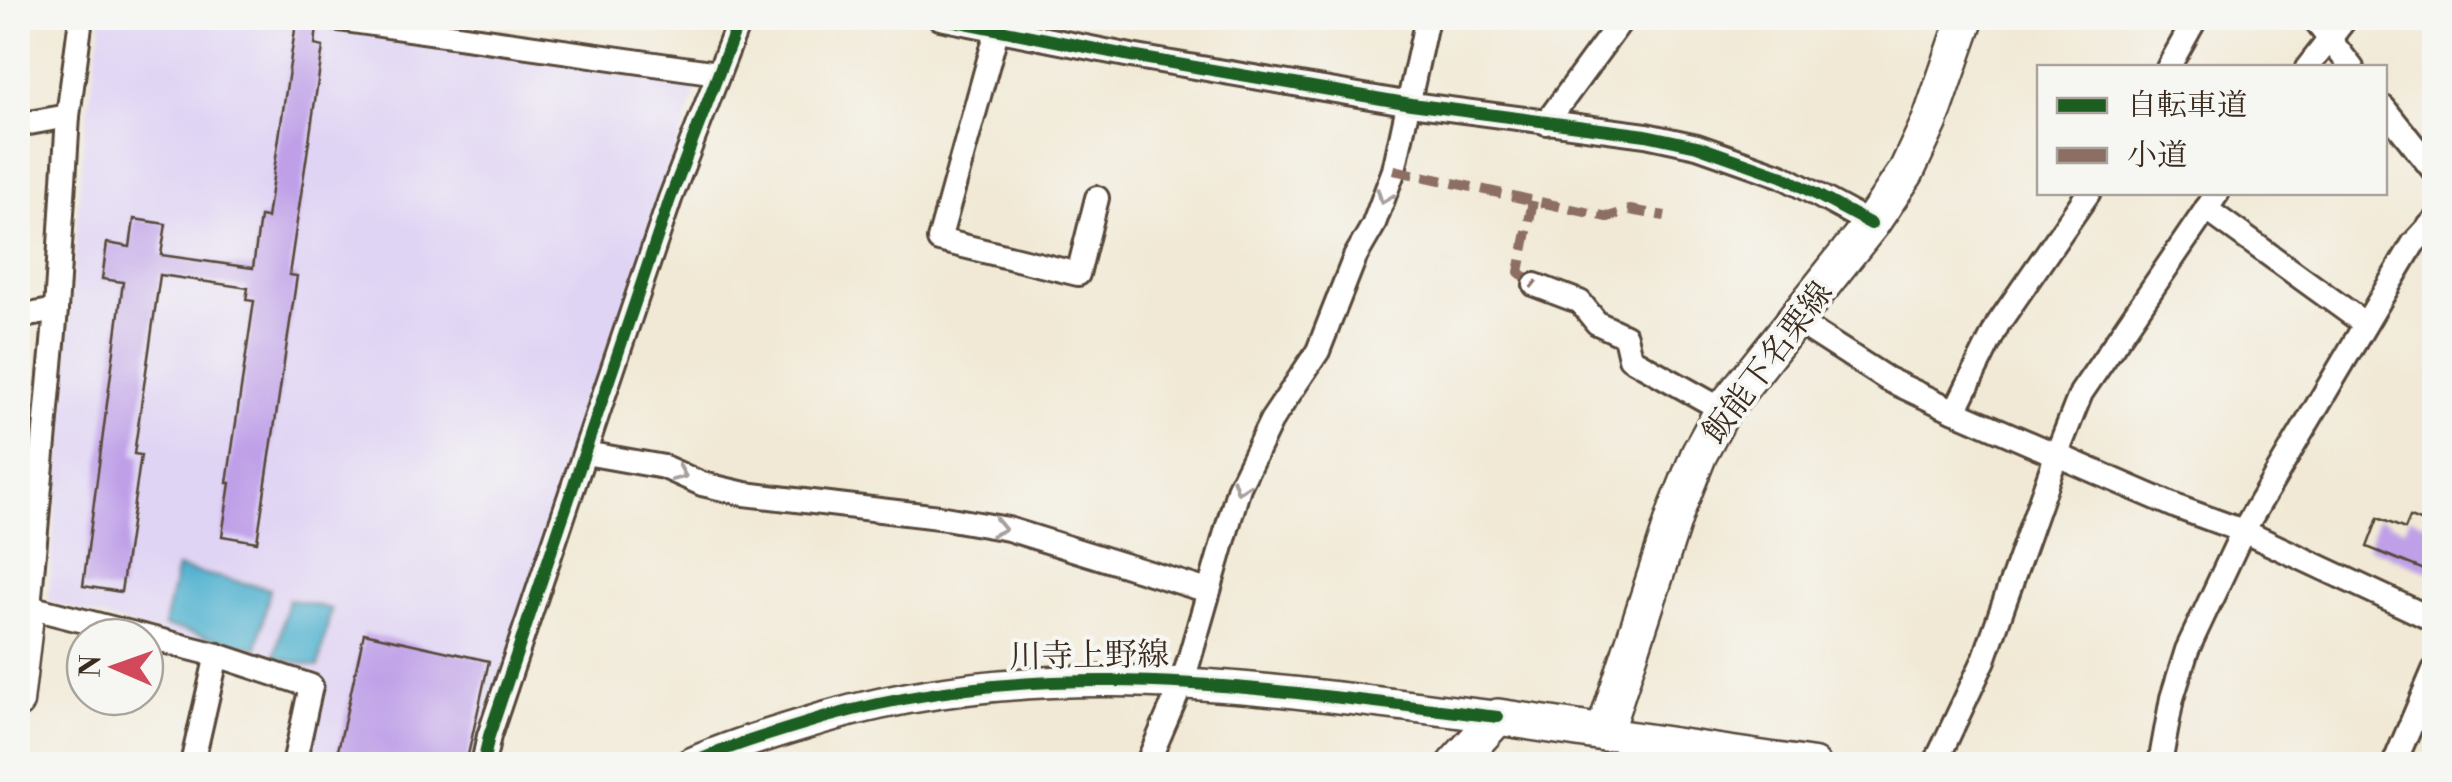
<svg xmlns="http://www.w3.org/2000/svg" width="2452" height="782" viewBox="0 0 2452 782" font-family="'Libre Bodoni','Noto Serif JP',serif">
	<rect width="100%" height="100%" fill="#f6f6f2"/>
	<filter id="ink" filterUnits="userSpaceOnUse"><feTurbulence type="fractalNoise" baseFrequency=".01" numOctaves="2"/><feDisplacementMap in="SourceGraphic" scale="20" xChannelSelector="R" yChannelSelector="G"/><feConvolveMatrix kernelMatrix="1 2 1 2 8 2 1 2 1" color-interpolation-filters="sRGB"/></filter>
	<filter id="wash" filterUnits="userSpaceOnUse"><feTurbulence type="fractalNoise" baseFrequency=".0048" numOctaves="4" result="noise"/><feDisplacementMap in="SourceGraphic" scale="40" xChannelSelector="R" yChannelSelector="G"/><feGaussianBlur stdDeviation="2.25" result="paint"/><feColorMatrix in="noise" values="0 0 0 0 0 0 0 0 0 0 0 0 0 0 0 0 0 1.4 0 .05"/><feComposite in="paint" operator="in"/></filter>
	<g filter="url(#wash)">
		<rect width="100%" height="100%" fill="#f1e9d5"/>
		<polygon fill="#e0d4f4" points="102,18 275,18 699,82 475,764 301,764 317,680 48,602 83,141"/>
		<g fill="#52b2d0" stroke="#466e77" stroke-width="2.5">
			<polygon points="177,568 270,589 257,648 164,626"/>
			<polygon points="288,599 331,609 318,667 275,657"/>
		</g>
		<g id="blocks">
			<g fill="#bfa0e8">
				<polygon points="296,23 317,26 315,45 323,47 289,275 297,276 257,542 222,536 230,483 227,483 254,301 246,300 248,288 160,275 134,454 141,455 121,592 83,586 123,282 102,279 107,243 130,247 134,219 166,224 161,255 253,268 260,217 267,218"/>
				<polygon points="2410,517 2434,527 2434,574 2367,547 2378,518 2405,529"/>
				<polygon points="364,633 489,661 466,764 335,764"/>
			</g>
		</g>
	</g>
	<g filter="url(#ink)">
		<use href="#blocks" fill-opacity="0" stroke="#564739" stroke-width="2.5"/>
		<g fill="none" stroke-linecap="round" stroke-linejoin="round">
			<g stroke="#564739" stroke-width="28">
				<g id="street">
					<polyline points="81,18 68,116 56,310 29,607 217,655 311,686 294,764"/>
					<polyline points="331,18 718,73"/>
					<polyline points="940,18 1131,56 1411,104 1646,135 1697,146 1782,176 1871,224"/>
					<polyline points="2313,18 2352,68"/>
					<polyline points="997,31 939,240 1078,274 1097,198"/>
					<polyline points="2168,68 2196,18"/>
					<polyline points="2307,68 2346,18"/>
					<polyline points="2384,108 2434,171"/>
					<polyline points="1546,123 1623,18"/>
					<polyline points="18,125 68,116"/>
					<polyline points="2206,209 2365,324"/>
					<polyline points="1535,285 1580,302 1597,323 1625,336 1630,358 1723,410"/>
					<polyline points="18,317 56,310"/>
					<polyline points="1795,320 1887,379 1955,411 2177,507 2243,531 2434,620"/>
					<polyline points="1955,411 1998,324 2089,192"/>
					<polyline points="585,453 664,467 702,484 745,494 939,517 1008,529 1208,591"/>
					<polyline points="192,764 217,655"/>
					<polyline points="483,764 489,736 670,199 740,18"/>
					<polyline points="1147,764 1183,681 1239,487 1271,421 1318,351 1355,257 1373,226 1394,170 1427,18"/>
					<polyline points="1935,764 1984,660 2056,456 2081,393 2218,192"/>
					<polyline points="2160,764 2172,698 2187,650 2243,531 2413,244 2434,221"/>
					<polyline points="2394,764 2434,670"/>
				</g>
			</g>
			<g stroke="#564739" stroke-width="35">
				<g id="secondary">
					<polyline points="18,702 29,607"/>
					<polyline points="1604,733 1814,764"/>
					<path d="M690,764C725,748 761,737 797,726C1037,649 1255,688 1498,717"/>
				</g>
			</g>
			<g stroke="#564739" stroke-width="40">
				<polyline id="primary" points="1455,764 1498,717 1604,733 1677,509 1699,454 1723,410 1871,224 1906,172 1930,121 1966,18"/>
			</g>
			<use href="#street" stroke="#fff" stroke-width="22"/>
			<use href="#secondary" stroke="#fff" stroke-width="30"/>
			<use href="#primary" stroke="#fff" stroke-width="35"/>
			<g stroke="#8d6e63" stroke-width="10" stroke-dasharray="20 10" stroke-linecap="butt">
				<polyline points="1394,170 1608,217 1630,210 1665,216"/>
				<polyline points="1533,201 1519,272 1535,285"/>
			</g>
			<g stroke="#f6f6f2" stroke-width="19">
				<g id="cycleway">
					<polyline points="940,18 1131,56 1411,104 1646,135 1697,146 1782,176 1871,224"/>
					<polyline points="483,764 489,736 670,199 740,18"/>
					<path d="M690,764C725,748 761,737 797,726C1037,649 1255,688 1498,717"/>
				</g>
			</g>
			<use href="#cycleway" stroke="#1b5e20" stroke-width="12"/>
		</g>
		<defs><path id="oneway-chevron" d="M-2-3.5L2.5 0L-2 3.5" fill="none" stroke-width="1.6" stroke-linecap="round" stroke-linejoin="round" transform="scale(2.5)"/></defs>
		<g stroke="#a79f9a">
			<use href="#oneway-chevron" transform="translate(1384 197) rotate(111)"/>
			<use href="#oneway-chevron" transform="translate(680 474) rotate(23)"/>
			<use href="#oneway-chevron" transform="translate(1240 487) rotate(109)"/>
			<use href="#oneway-chevron" transform="translate(999 528) rotate(12)"/>
		</g>
	</g>
	<g text-anchor="middle" stroke-width="8" stroke-linejoin="round" paint-order="stroke">
		<g font-size="32" fill="#3b2a1e" stroke="#f6f6f2">
			<text transform="translate(1767 362) rotate(-53)" y="11">飯能下名栗線</text>
			<text transform="translate(1089 655) rotate(-1)" y="11">川寺上野線</text>
		</g>
	</g>
	<rect width="2452" height="782" fill="none" stroke="#f6f6f2" stroke-width="60"/>
	<rect x="2037" y="65" width="350" height="130" fill="#f6f6f2" stroke="#aba49d" stroke-width="2.5"/>
	<rect x="2057" y="98" width="50" height="15" fill="#1b5e20" stroke="#aba49d" stroke-width="2.5"/>
	<text x="2127" y="115" font-size="30" fill="#3b2a1e">自転車道</text>
	<rect x="2057" y="148" width="50" height="15" fill="#8d6e63" stroke="#aba49d" stroke-width="2.5"/>
	<text x="2127" y="165" font-size="30" fill="#3b2a1e">小道</text>
	<g transform="translate(115 667) rotate(272)"><circle r="48" fill="#f6f6f2" stroke="#aba49d" stroke-width="2.5"/>
	<path d="M0-8L18 38L0 25L-18 38Z" fill="#d1495b"/>
	<text y="-15" font-size="28" font-weight="bold" text-anchor="middle" fill="#3b2a1e">N</text>
	</g>
</svg>
